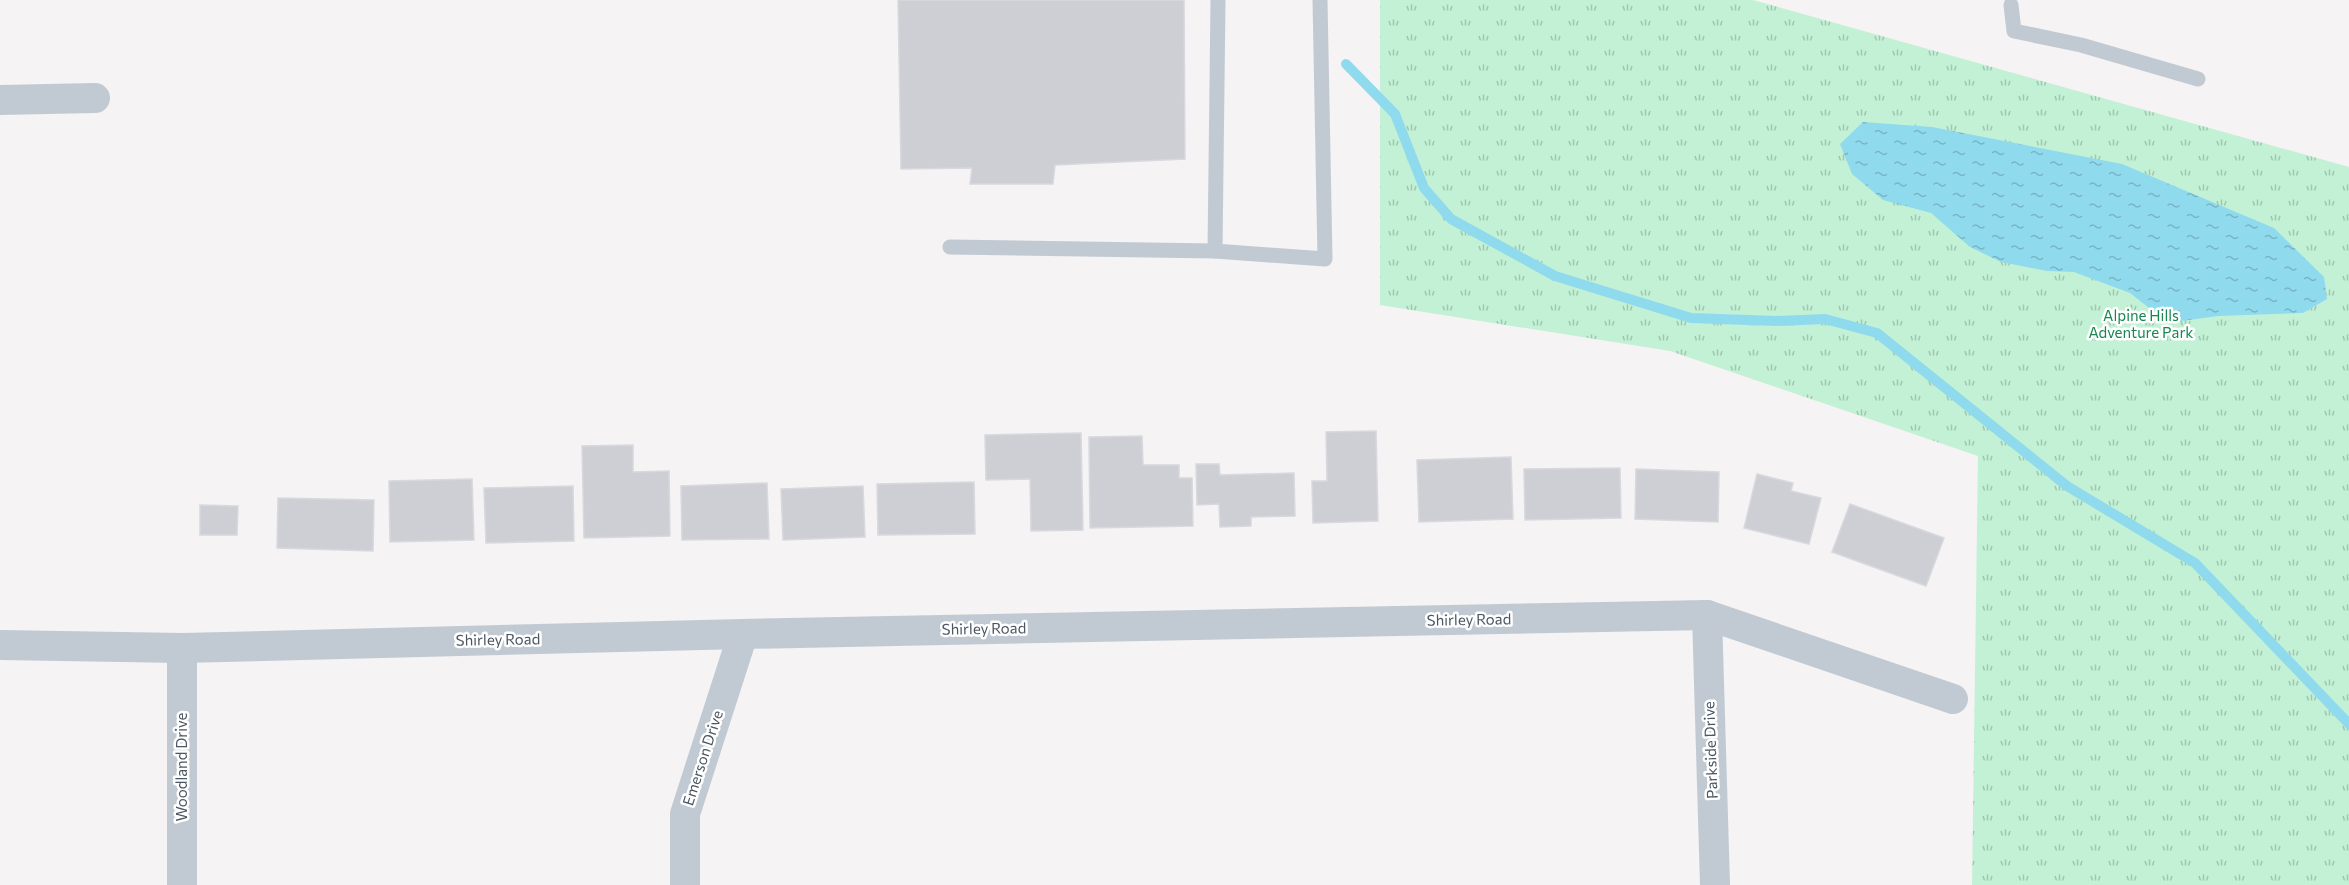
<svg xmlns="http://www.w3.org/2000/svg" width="2349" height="885" viewBox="0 0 2349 885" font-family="Commissioner,sans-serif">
	<defs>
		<pattern id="park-tufts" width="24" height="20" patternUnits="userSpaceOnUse" patternTransform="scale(1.5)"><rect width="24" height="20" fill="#c3f1d5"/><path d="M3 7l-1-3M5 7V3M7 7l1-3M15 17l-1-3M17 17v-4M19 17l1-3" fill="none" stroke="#a0c6b0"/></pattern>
		<pattern id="water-ripples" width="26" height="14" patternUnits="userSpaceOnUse" patternTransform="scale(1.5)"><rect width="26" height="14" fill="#90daee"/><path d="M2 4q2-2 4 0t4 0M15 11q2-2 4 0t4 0" fill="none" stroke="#78b4c4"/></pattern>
	</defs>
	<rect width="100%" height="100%" fill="#f5f3f3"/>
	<polygon fill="url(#park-tufts)" points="1380,0 1753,0 2349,167 2349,885 1972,885 1978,456 1670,351 1380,305"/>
	<polygon fill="url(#water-ripples)" points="1863,122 1932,127 2122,164 2274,228 2324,277 2327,299 2303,313 2218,316 2174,322 2153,311 2130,293 2074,272 2047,271 2001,262 1970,247 1931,213 1883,200 1852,174 1840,144"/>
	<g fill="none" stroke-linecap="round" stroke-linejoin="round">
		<polyline stroke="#90daee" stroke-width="10" points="1346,64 1395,114 1424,188 1451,219 1555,276 1691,318 1776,321 1825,319 1877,333 2067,486 2195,563 2349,724"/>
	</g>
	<g fill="#cdcfd5" stroke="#d7d9de" stroke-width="1.5">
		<polygon points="898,0 1184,0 1185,159 1055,165 1053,184 970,184 972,168 901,169"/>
		<polygon points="1376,431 1378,521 1313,523 1312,481 1327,481 1326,432"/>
		<polygon points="1081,433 1083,530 1031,531 1030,479 986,480 985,435"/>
		<polygon points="1142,436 1143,465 1179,465 1179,478 1192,478 1193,526 1090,528 1089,437"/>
		<polygon points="633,445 633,472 669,471 670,536 584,538 582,446"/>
		<polygon points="1511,457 1513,519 1419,522 1417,460"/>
		<polygon points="1196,464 1219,464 1220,475 1294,473 1295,516 1251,517 1251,526 1220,527 1219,504 1197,505"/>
		<polygon points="1620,468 1621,518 1525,520 1524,469"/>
		<polygon points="1636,469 1719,472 1718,522 1635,519"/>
		<polygon points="1757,474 1793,483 1791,491 1821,498 1809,544 1744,528"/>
		<polygon points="472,479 474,540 390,542 389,481"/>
		<polygon points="974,482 975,534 878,535 877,484"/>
		<polygon points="767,483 769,539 682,540 681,486"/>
		<polygon points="573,486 574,541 486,543 484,488"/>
		<polygon points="863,486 865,537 783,540 781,489"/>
		<polygon points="278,498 374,500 373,551 277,548"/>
		<polygon points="1850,504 1944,538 1926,586 1832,552"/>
		<polygon points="200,505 238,506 237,535 200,535"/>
	</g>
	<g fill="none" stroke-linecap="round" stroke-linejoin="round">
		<g stroke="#c1cad2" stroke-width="15">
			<polyline points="1218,0 1215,251 1325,259 1320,0"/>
			<polyline points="2011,5 2014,31 2081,45 2198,79"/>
			<polyline points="950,247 1215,251"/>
		</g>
		<g stroke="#c1cad2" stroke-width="30">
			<polyline points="0,100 95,98"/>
			<polyline points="1707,615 1715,885"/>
			<polyline points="0,645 182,648 743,634 1707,615 1953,699"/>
			<polyline points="182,648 182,885"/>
			<polyline points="685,885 685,814 743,634"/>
		</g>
	</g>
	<g text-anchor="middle" stroke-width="5" stroke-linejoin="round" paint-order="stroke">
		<g font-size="15" fill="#17864f" stroke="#fff">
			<text x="2141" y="321">Alpine Hills<tspan x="2141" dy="17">Adventure Park</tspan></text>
		</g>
		<g font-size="15" fill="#4a5661" stroke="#fff">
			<text transform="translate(1469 620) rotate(-1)" y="5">Shirley Road</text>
			<text transform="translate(984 629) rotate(-1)" y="5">Shirley Road</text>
			<text transform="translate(498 640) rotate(-1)" y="5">Shirley Road</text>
			<text transform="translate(1711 750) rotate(-92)" y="5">Parkside Drive</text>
			<text transform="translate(703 758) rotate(-72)" y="5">Emerson Drive</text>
			<text transform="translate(182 767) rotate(-90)" y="5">Woodland Drive</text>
		</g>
	</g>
</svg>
